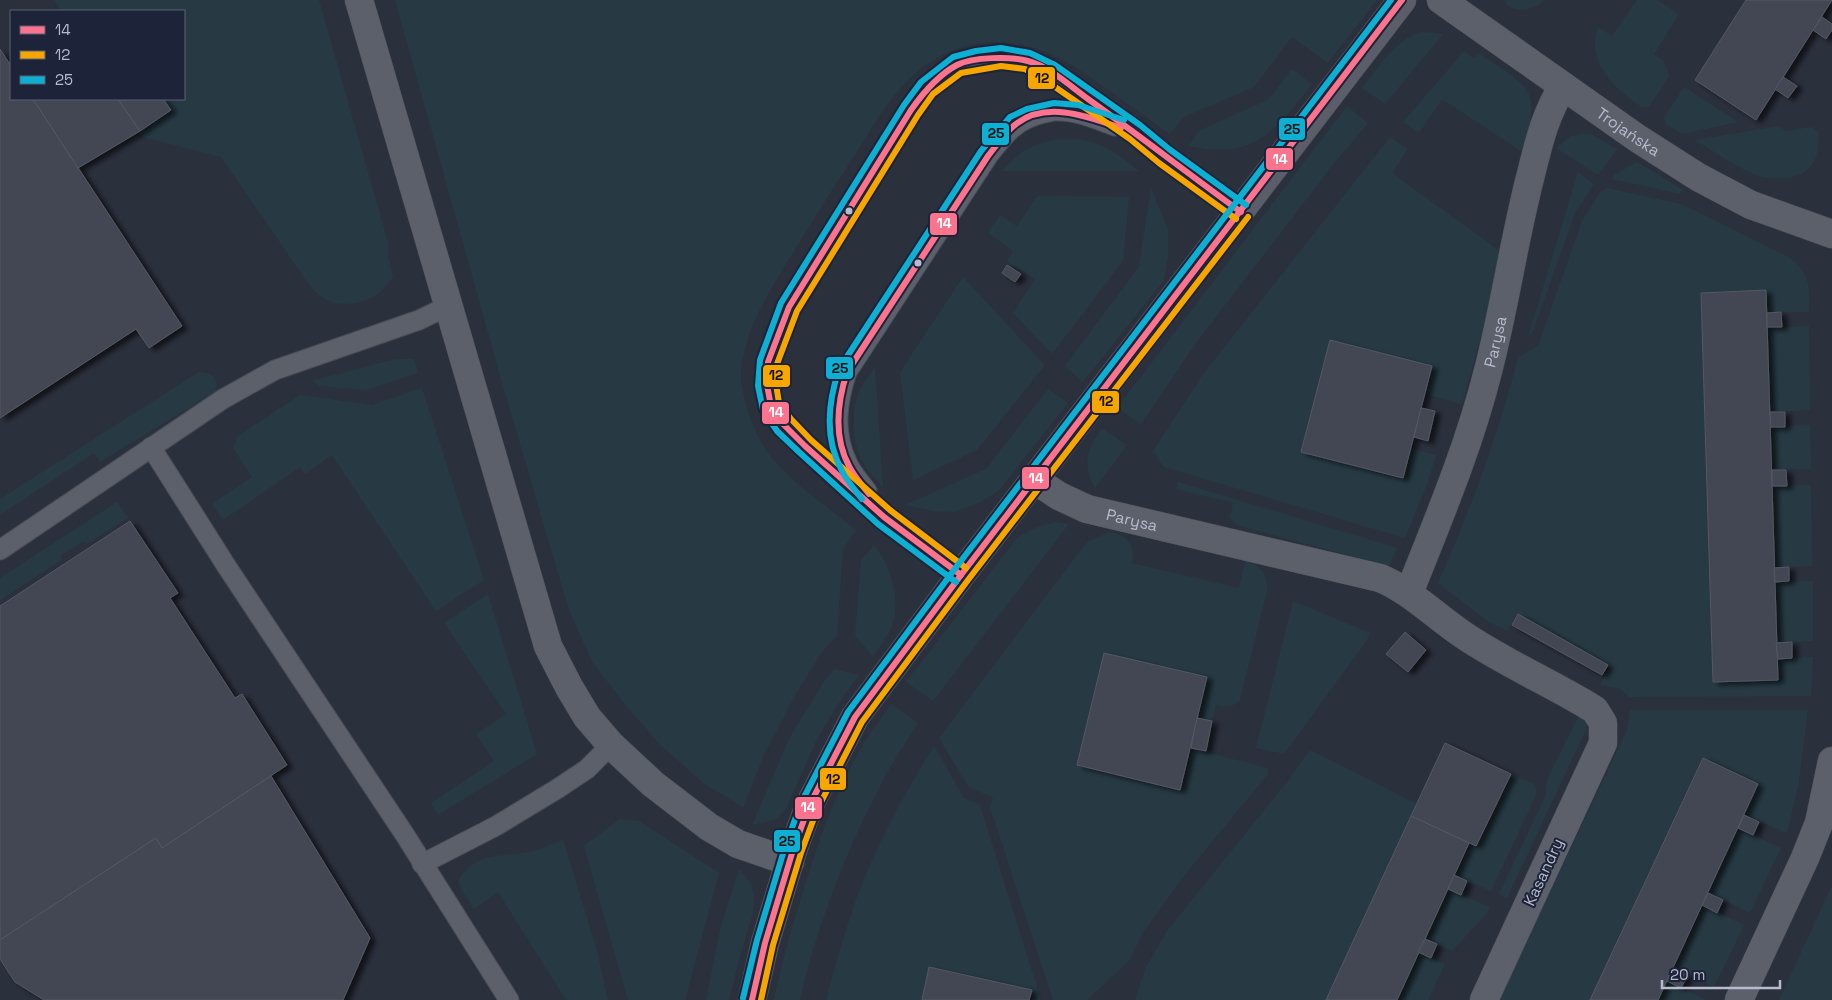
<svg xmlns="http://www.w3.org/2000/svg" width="1832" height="1000" viewBox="0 0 1832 1000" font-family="'Space Grotesk',sans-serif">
	<defs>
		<filter id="shadow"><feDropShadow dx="5.5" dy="3" stdDeviation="2.5" flood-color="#0009"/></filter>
	</defs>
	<rect width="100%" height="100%" fill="#2b303d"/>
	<g fill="#273a44">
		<path d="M54,0H319L388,242V254L393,277C389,282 385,288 380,292C369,302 346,307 332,302C321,298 314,291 308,283L221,157L143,137L118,99H184V11H61Z"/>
		<path d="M395,0H1377L1328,63L1292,37L1254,87L1184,117L1170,134C1150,120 1131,106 1111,92C1073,65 1047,44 998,42C965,41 933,56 910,78C885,102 868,135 849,164C828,196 808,228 788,261C775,282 761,304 752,327C747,339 739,369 741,381C744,402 752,427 763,445C782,477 827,506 856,530L843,549L837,636L821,653L794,697L764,755L743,807L706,785L661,746L623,702L592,662L568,607L501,379Z"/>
		<path d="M1504,0H1545C1535,10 1511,15 1504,0Z"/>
		<path d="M1637,0H1657L1679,14L1654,54L1664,61L1669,76L1649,107H1642C1616,90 1585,62 1598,27L1612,36Z"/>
		<path d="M1421,32L1443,34L1385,104L1362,88C1380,66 1394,41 1421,32Z"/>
		<path d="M1464,51L1474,58L1478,53C1492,63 1518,76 1527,91C1537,106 1528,136 1521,151L1442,99L1419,133L1403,122Z"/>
		<path d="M1292,69L1312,84C1274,132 1255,160 1188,146L1200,130L1268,100Z"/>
		<polygon points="1684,87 1738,122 1682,134 1666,124 1664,118"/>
		<polygon points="1347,106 1368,123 1335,162 1196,343 1141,424 1117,408"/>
		<path d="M1779,126L1786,131L1811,127L1819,132C1818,142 1819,151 1815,159C1806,181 1775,181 1756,175C1737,168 1713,150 1694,140Z"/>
		<polygon points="1580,134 1591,134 1617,149 1598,175 1556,148 1571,136"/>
		<polygon points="1390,137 1408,149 1392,173 1497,249 1499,254 1499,272 1462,404 1425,394 1432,366 1330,340 1301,452 1403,478 1411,448 1436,455 1428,482 1405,538 1164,467 1153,451 1204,373"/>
		<path d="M1059,139C1067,140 1075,139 1083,140C1104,143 1123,158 1139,171H1002C1022,149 1030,145 1059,139Z"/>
		<polygon points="1637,162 1683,190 1680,194 1612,179 1614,175"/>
		<polygon points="1578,172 1594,184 1575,213 1533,331 1528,337"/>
		<polygon points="1151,188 1168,229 1168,257 1164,280 1083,382 1065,366 1139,267"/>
		<path d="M1607,188L1681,204L1787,256C1810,272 1810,286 1809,312L1767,313L1766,290L1701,293L1713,682L1778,680V659L1813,657L1811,696L1629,697L1621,689L1600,685L1610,666L1517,614L1507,631L1489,622L1438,583C1471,508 1498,437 1518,357L1538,346L1582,221L1600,192Z"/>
		<polygon points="1037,196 1129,197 1123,261 1052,354 1013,313 1035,279 1007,261 1013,251 988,233 1000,215 1017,226"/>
		<polygon points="963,277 1045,365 977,450 913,480 900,372"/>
		<polygon points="1809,326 1810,410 1770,412 1767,328"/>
		<polygon points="395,359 414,359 418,373 366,390 320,386 312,381"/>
		<path d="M875,367L883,488C876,479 865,469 860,457C852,439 852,412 858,393C862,384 870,375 875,367Z"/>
		<path d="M199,372C212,372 220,379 215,392L100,462L94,453L0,515V499Z"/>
		<polygon points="422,388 484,580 436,611 332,455 305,474 300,467 223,520 212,504 252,477 233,448 237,437 300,395 372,405"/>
		<polygon points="1048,389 1068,403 999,490 981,502 955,512 933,511 905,505 986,469"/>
		<polygon points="1810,425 1811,469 1772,470 1771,427"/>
		<path d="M1102,428L1127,445L1095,488C1082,462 1086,451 1102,428Z"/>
		<polygon points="1178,482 1397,548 1389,566 1254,530 1238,525 1233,522 1230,517 1233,503 1176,489"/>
		<polygon points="1811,485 1812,566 1774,568 1772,486"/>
		<polygon points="117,502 128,518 87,544 84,541 60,556 62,560 0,600 0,578"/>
		<path d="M1057,522L1069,524L933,701L906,682L1017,538C1030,529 1042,525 1057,522Z"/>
		<path d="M1109,532C1127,535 1136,544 1132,563L1239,588L1245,561C1263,567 1267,573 1267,591L1240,700C1232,708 1226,707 1216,705L1212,721L1197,718L1207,677L1104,653L1180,789L1191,748L1267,768L1268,774L1183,877L1143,933L1129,961L1087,1000H1053L990,807L993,798L968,786L939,738L1087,542Z"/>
		<path d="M874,545C889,564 900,594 894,619C890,633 881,645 873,656L855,636L861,560Z"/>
		<polygon points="1813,581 1813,641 1776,643 1775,582"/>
		<polygon points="488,594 537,754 438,815 431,803 494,761 476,734 506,714 444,623"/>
		<polygon points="1293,601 1370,633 1367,640 1284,754 1256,748"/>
		<polygon points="834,669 859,675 836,707 816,741 786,809 777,819 752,825 790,737 823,683"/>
		<path d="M891,704L918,723C908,739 897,755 888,771C849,844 818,920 800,1000H774C780,969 789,938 798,908C816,849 835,788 869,735C876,725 884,715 891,704Z"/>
		<polygon points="1630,710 1808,710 1798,787 1787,833 1744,815 1758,784 1702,758 1590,1000 1499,1000 1627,730"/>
		<polygon points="1579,715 1587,722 1586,730 1507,898 1499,894 1545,797 1547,780"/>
		<path d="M934,746L964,798L980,805L1041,1000H1029L1031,990L930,967L922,1000H826C835,965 845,931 857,897C877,844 904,794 934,746Z"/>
		<polygon points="1310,750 1417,804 1326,1000 1135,1000 1146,967 1167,931 1291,777"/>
		<polygon points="1511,774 1535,785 1537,793 1491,891 1454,875 1469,843 1476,846"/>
		<polygon points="620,819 639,821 719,873 685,1000 628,1000 584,846"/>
		<polygon points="1738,828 1781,848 1750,913 1708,893"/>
		<path d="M563,840L596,947L608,1000H566L498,892L474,909L462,890L458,881C475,850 504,858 534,851C544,848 553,843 563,840Z"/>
		<polygon points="739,869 751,884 754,897 753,913 739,960 729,1000 706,1000 721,926"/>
		<polygon points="1832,886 1832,1000 1779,1000"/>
		<polygon points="1448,889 1490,907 1488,912 1452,951 1425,939"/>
		<polygon points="1702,905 1744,925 1714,987 1673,968"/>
		<polygon points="1418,952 1445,964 1428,1000 1397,1000"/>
		<polygon points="1667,981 1707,1000 1658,1000"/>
	</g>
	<g fill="#424652" stroke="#545864" filter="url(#shadow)">
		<polygon points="1746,0 1832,0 1756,120 1695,80"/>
		<polygon points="1822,17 1832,24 1832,30 1826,39 1813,30"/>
		<polygon points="0,49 11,66 11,99 33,99 182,326 149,348 136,329 0,418"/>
		<polygon points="1783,77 1797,86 1788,98 1775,89"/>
		<polygon points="33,99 118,99 140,131 78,168"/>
		<polygon points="118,99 163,99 171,110 140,131"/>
		<polygon points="1007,265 1021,274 1015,282 1002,273"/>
		<polygon points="1766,290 1778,680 1713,682 1701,293"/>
		<polygon points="1781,312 1782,327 1767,327 1767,313"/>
		<polygon points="1330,340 1432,366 1403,478 1301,452"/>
		<polygon points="1421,408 1435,411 1428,441 1414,437"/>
		<polygon points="1770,412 1785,412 1785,427 1771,427"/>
		<polygon points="1772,470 1786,470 1787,486 1772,486"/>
		<polygon points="130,521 178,593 170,598 235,698 242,694 287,765 162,848 156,838 0,940 0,606"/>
		<polygon points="1789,567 1789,581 1775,582 1774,568"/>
		<polygon points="1518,614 1608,665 1602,675 1512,625"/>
		<polygon points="1405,632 1426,650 1408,672 1386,654"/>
		<polygon points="1792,642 1792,658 1778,659 1776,643"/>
		<polygon points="1104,653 1207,677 1180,790 1077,765"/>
		<polygon points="1197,718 1212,721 1206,751 1191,748"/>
		<polygon points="1445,743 1511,774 1476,846 1411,816"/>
		<polygon points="1703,758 1758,784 1658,1000 1590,1000"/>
		<polygon points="271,776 370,938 343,1000 44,1000 15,982 0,959 0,940 156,838 162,848"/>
		<polygon points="1744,815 1759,822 1753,835 1738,828"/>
		<polygon points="1411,816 1469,843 1397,1000 1326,1000"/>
		<polygon points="1454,875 1467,881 1461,895 1448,889"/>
		<polygon points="1708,893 1723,900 1717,913 1702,905"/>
		<polygon points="1425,939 1437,944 1431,958 1418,952"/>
		<polygon points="929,967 1032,990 1029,1000 922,1000"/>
		<polygon points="1673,968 1688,975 1681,988 1667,981"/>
	</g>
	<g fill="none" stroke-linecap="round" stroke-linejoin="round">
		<g stroke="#494d57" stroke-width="21">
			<g id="lane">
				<polyline points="151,447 227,567 405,835 509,1000"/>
				<path d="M867,491C860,482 851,472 847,462C833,432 837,402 847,372L988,156C1004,135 1016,119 1044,113C1049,112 1055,110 1059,111C1078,111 1098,120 1115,126"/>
				<polyline points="0,550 223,399 275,370 419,320 448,306"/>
				<polyline points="961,575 884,517 805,446 784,425 771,406 767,385 768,362 789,307 911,110 927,88 957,65 978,60 1001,57 1028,61 1050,72 1135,132 1164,156 1241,212"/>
				<polyline points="422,864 496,826 557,789 587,769 611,745"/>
			</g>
		</g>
		<g stroke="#494d57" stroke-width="29">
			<g id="street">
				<polyline points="359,0 548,646 569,687 587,717 611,745 653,784 709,827 738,844 790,862"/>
				<path id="s1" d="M1441,0L1637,138L1698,177L1751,205L1832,234"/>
				<path id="s2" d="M1035,480L1059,496L1087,509L1380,578C1411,591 1434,615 1462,634C1504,663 1552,683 1595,710L1603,723V743L1484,1000"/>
				<path id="s3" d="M1409,593C1438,520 1469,447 1488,371C1505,306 1514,239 1531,174C1539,142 1545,115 1563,86"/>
				<polyline points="1739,1000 1805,858 1819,823 1832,761"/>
			</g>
		</g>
		<g stroke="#494d57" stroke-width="29">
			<polyline id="secondary" points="752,1000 765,943 793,850 809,806 855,717 961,575 1402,0"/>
		</g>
		<use href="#lane" stroke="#5c606a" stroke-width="19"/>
		<use href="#street" stroke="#5c606a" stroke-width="28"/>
		<use href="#secondary" stroke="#5b5d68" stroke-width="28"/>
		<g stroke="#1d2439" stroke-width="10">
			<g id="bus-1">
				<path d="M869,494C862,485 854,476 849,466C833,436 837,403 847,372L988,156C997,145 1005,132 1016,124C1047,100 1089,117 1121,128"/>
				<path d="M961,575L884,517L805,446L784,425L771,406L767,385L768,362L789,307L911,110C923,93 938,75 957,65C973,57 1010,56 1028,61C1050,67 1070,86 1088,99C1140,136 1190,175 1241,212"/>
				<polyline points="752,1000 765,943 793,850 809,806 855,717 961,575 1402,0"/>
			</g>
		</g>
		<g stroke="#1d2439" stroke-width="10">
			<g id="bus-2">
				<polyline points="966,568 890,510 811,440 791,419 779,403 776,384 777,364 797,311 918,115 933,94 961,73 1001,66 1025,69 1045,80 1130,139 1159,163 1236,219"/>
				<polyline points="761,1000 773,945 801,853 817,810 862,722 968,580 1248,217"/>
			</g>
		</g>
		<g stroke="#1d2439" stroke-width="10">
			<g id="bus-3">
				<path d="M862,499C855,490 847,481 842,471C824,438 828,403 839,369L981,151L1010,117L1027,109L1054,103L1078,105L1124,120"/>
				<polyline points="956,582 878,524 799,452 777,431 763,410 758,386 760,360 781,303 904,105 921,82 953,57 976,51 1001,48 1030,53 1055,65 1140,125 1169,149 1246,205"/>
				<polyline points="743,998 757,940 785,847 801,803 848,712 954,570 1391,0"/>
			</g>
		</g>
		<use href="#bus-1" stroke="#fc738d" stroke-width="6"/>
		<use href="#bus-2" stroke="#f7a600" stroke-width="6"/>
		<use href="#bus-3" stroke="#0dafd3" stroke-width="6"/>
	</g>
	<g fill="#b6bbcd" stroke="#1d2439" stroke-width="2">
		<circle cx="849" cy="211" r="4.5"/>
		<circle cx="918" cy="263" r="4.5"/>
	</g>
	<g text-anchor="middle" stroke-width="4" stroke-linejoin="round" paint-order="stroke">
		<g font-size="16" fill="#b6bbcd" stroke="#1d2439">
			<text dy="6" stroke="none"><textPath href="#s1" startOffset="229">Trojańska</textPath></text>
			<text dy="6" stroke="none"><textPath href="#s3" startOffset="266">Parysa</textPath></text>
			<text dy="6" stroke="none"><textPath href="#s2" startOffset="106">Parysa</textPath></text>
			<text transform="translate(1543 872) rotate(-65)" y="6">Kasandry</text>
		</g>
	</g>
	<g stroke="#1d2439" stroke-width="2">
		<rect x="1027" y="66" width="29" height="24" rx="5" fill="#f7a600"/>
		<rect x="1278" y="117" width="28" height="24" rx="5" fill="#0dafd3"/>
		<rect x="981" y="122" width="29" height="24" rx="5" fill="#0dafd3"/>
		<rect x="1265" y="147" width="29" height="24" rx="5" fill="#fc738d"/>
		<rect x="929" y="212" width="29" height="24" rx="5" fill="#fc738d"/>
		<rect x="825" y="356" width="29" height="24" rx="5" fill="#0dafd3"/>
		<rect x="762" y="364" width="29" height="24" rx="5" fill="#f7a600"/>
		<rect x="1091" y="390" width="29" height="24" rx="5" fill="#f7a600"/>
		<rect x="761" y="401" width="29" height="24" rx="5" fill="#fc738d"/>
		<rect x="1021" y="466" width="29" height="24" rx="5" fill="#fc738d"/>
		<rect x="819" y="767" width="28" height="24" rx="5" fill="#f7a600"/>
		<rect x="794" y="796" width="29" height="24" rx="5" fill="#fc738d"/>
		<rect x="773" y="829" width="28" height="24" rx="5" fill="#0dafd3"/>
	</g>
	<g font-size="14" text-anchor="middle" font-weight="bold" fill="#fff">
		<text x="1280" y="164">14</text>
		<text x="944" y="228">14</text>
		<text x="776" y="417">14</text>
		<text x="1036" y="483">14</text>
		<text x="808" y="812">14</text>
	</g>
	<g font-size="14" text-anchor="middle" font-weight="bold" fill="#111">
		<text x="1042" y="83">12</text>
		<text x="1292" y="134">25</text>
		<text x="996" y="138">25</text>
		<text x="840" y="373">25</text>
		<text x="776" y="380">12</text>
		<text x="1106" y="406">12</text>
		<text x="833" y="784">12</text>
		<text x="787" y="846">25</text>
	</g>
	<rect x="10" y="10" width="175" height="90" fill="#1d2439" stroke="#5a6074"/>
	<rect x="20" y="26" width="25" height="8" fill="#fc738d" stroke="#5a6074"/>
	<text x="55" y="35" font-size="15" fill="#b6bbcd">14</text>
	<rect x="20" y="51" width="25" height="8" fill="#f7a600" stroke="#5a6074"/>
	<text x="55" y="60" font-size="15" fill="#b6bbcd">12</text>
	<rect x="20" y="76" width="25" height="8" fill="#0dafd3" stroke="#5a6074"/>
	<text x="55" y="85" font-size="15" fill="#b6bbcd">25</text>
	<path d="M1662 980v8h118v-8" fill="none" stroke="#b6bbcd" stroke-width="2.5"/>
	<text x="1670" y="980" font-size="15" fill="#b6bbcd" stroke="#1d2439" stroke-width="4" paint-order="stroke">20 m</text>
</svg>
